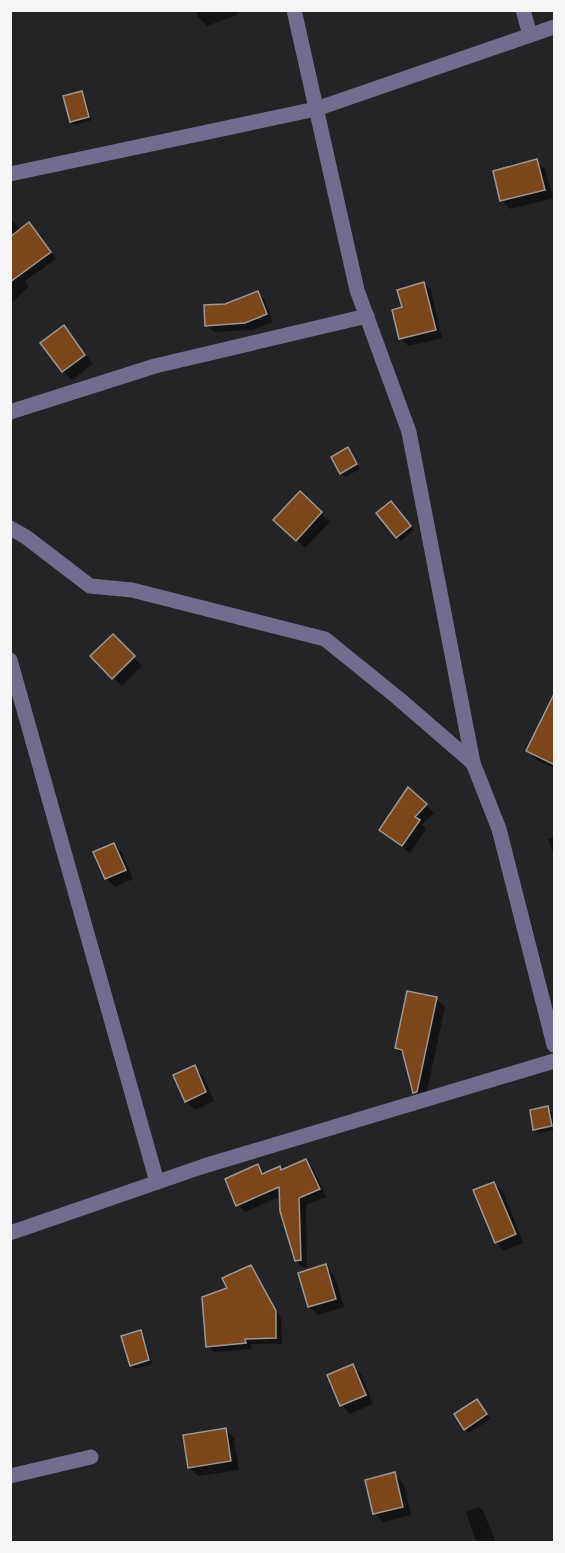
<svg xmlns="http://www.w3.org/2000/svg" width="565" height="1553" viewBox="0 0 565 1553" font-family="'IBM Plex Serif',serif">
	<rect width="100%" height="100%" fill="#242427"/>
	<g fill="#0007">
		<polygon points="196,10 238,10 239,14 207,26 198,17"/>
		<polygon points="81,93 85,97 92,120 75,125 71,121"/>
		<polygon points="536,161 545,169 553,198 510,209 502,200"/>
		<polygon points="10,218 21,230 29,224 56,259 25,281 29,286 13,302 10,299"/>
		<polygon points="424,283 431,291 442,338 408,346 401,338 404,309"/>
		<polygon points="257,292 264,299 273,322 253,330 214,332 207,325 225,305"/>
		<polygon points="64,327 93,364 72,380 63,371"/>
		<polygon points="348,449 360,469 345,477 341,473"/>
		<polygon points="300,493 330,522 305,548 284,528"/>
		<polygon points="395,507 414,530 401,541 379,513"/>
		<polygon points="113,636 142,666 122,686 93,656"/>
		<polygon points="554,722 554,768 537,760 528,751"/>
		<polygon points="409,789 434,813 422,825 426,829 410,853 380,829"/>
		<polygon points="554,837 554,856 548,839"/>
		<polygon points="114,844 122,853 133,879 115,887 106,878"/>
		<polygon points="436,999 445,1007 425,1100 423,1101 414,1092 405,1057 396,1048"/>
		<polygon points="194,1067 203,1076 214,1101 195,1110 186,1101"/>
		<polygon points="548,1108 552,1112 554,1130 539,1133 535,1129"/>
		<polygon points="306,1161 313,1168 326,1197 306,1205 307,1267 303,1268 296,1261 281,1196 245,1212 238,1205 258,1166 266,1174 279,1168 282,1171"/>
		<polygon points="494,1184 503,1192 523,1243 504,1251 496,1242"/>
		<polygon points="325,1266 334,1275 344,1307 318,1315 309,1307"/>
		<polygon points="250,1267 256,1273 281,1318 282,1344 251,1344 251,1349 214,1352 208,1346 229,1289"/>
		<polygon points="140,1332 144,1336 152,1364 135,1369 131,1365"/>
		<polygon points="352,1366 361,1374 373,1404 350,1414 341,1405"/>
		<polygon points="480,1405 490,1419 469,1433 465,1429"/>
		<polygon points="225,1429 234,1438 239,1470 198,1476 190,1468"/>
		<polygon points="394,1474 403,1483 411,1515 383,1522 375,1514 367,1481"/>
		<polygon points="479,1507 483,1511 496,1542 476,1542 466,1512"/>
	</g>
	<g fill="#7b461a" stroke="#9d9895" stroke-width="1.5">
		<polygon points="82,91 89,117 70,122 63,96"/>
		<polygon points="537,159 545,190 500,201 493,171"/>
		<polygon points="29,222 51,252 10,282 10,237"/>
		<polygon points="424,282 436,330 399,339 392,310 402,307 397,290"/>
		<polygon points="258,291 267,314 245,323 205,326 204,305 225,304"/>
		<polygon points="64,325 85,355 62,372 40,343"/>
		<polygon points="348,447 357,464 340,474 331,457"/>
		<polygon points="300,491 322,512 296,541 273,520"/>
		<polygon points="391,501 411,526 396,538 376,513"/>
		<polygon points="113,634 135,656 112,679 90,656"/>
		<polygon points="555,692 555,765 526,751"/>
		<polygon points="408,787 427,804 415,817 420,820 402,846 379,830"/>
		<polygon points="114,843 126,870 105,879 93,852"/>
		<polygon points="407,991 437,997 417,1092 413,1093 402,1050 395,1048"/>
		<polygon points="195,1065 206,1092 185,1102 173,1075"/>
		<polygon points="548,1106 552,1126 533,1130 530,1110"/>
		<polygon points="306,1159 320,1189 299,1198 301,1260 295,1261 280,1211 279,1187 236,1206 225,1179 258,1164 262,1174 280,1166 281,1170"/>
		<polygon points="494,1182 516,1234 495,1243 473,1190"/>
		<polygon points="326,1264 336,1299 308,1307 298,1273"/>
		<polygon points="251,1265 276,1311 276,1338 245,1339 246,1343 206,1347 202,1297 227,1288 222,1278"/>
		<polygon points="141,1330 149,1360 130,1366 121,1336"/>
		<polygon points="353,1364 366,1395 340,1406 327,1375"/>
		<polygon points="477,1399 487,1414 464,1430 454,1414"/>
		<polygon points="226,1428 231,1461 188,1468 183,1435"/>
		<polygon points="395,1472 403,1507 373,1514 365,1480"/>
	</g>
	<g fill="none" stroke-linecap="round" stroke-linejoin="round">
		<g stroke="#726d8f" stroke-width="15">
			<polyline points="294,10 357,290 409,432 473,763 499,829 554,1045"/>
			<polyline points="523,10 530,35"/>
			<polyline points="10,174 316,109 554,27"/>
			<polyline points="10,412 155,366 367,316"/>
			<polyline points="10,528 26,537 90,586 132,590 325,639 398,698 473,763"/>
			<polyline points="10,660 157,1182"/>
			<polyline points="10,1233 204,1166 554,1061"/>
			<polyline points="10,1476 91,1457"/>
		</g>
	</g>
	<rect width="565" height="1553" fill="none" stroke="#f5f5f7" stroke-width="24"/>
</svg>
